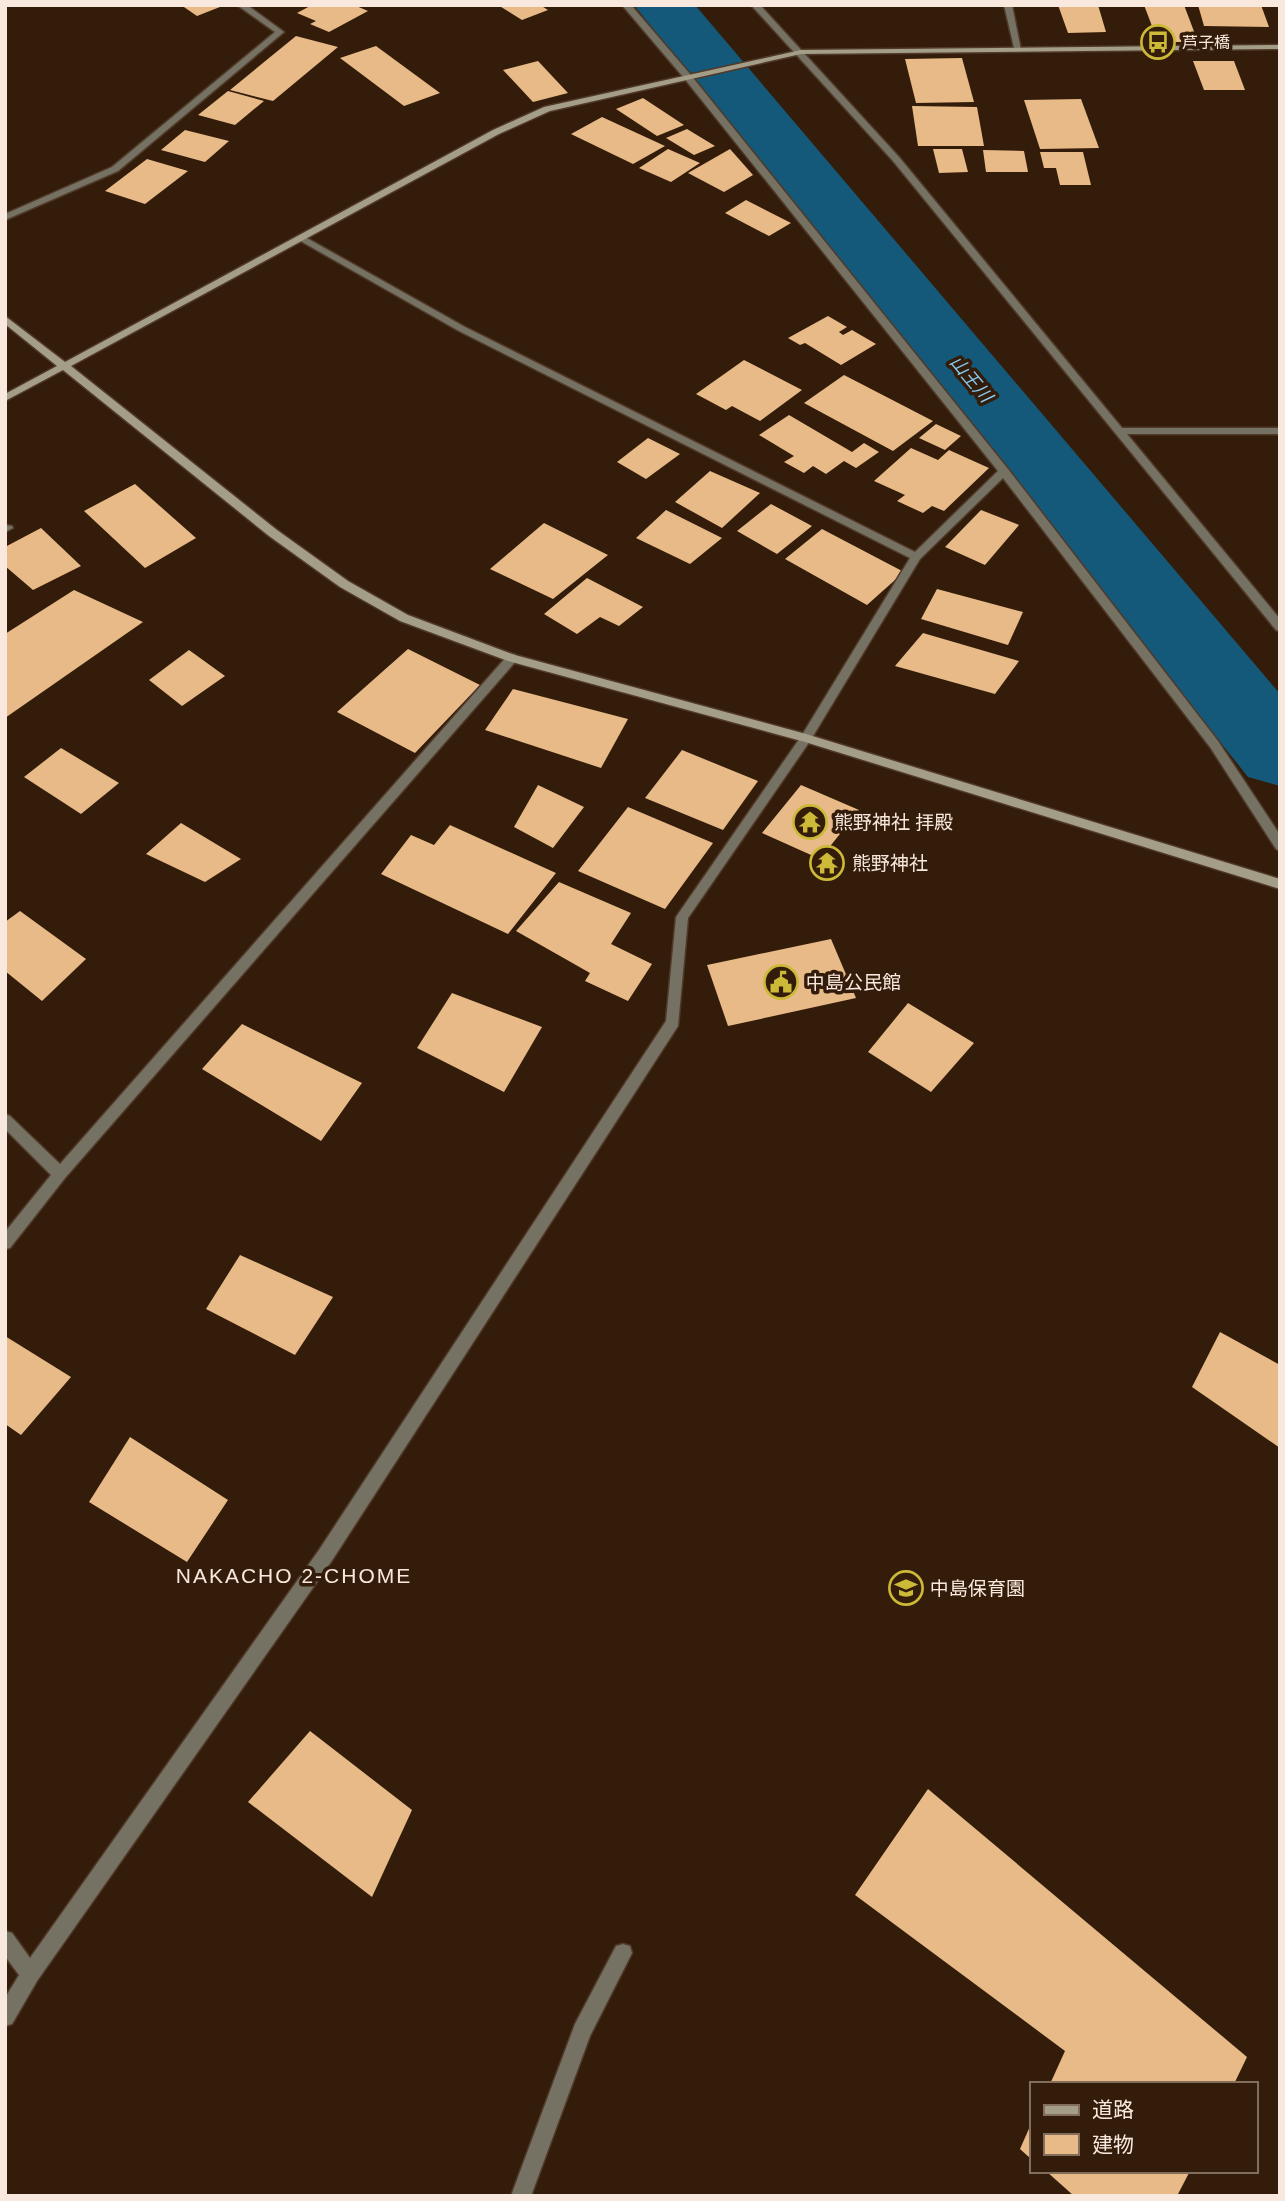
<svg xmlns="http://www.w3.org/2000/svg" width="1285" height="2201" viewBox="0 0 1285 2201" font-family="Arial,'Noto Sans JP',sans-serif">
	<rect width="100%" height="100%" fill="#341c0a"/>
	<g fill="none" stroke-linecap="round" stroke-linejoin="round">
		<polygon fill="#14597a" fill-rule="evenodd" points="634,5 695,5 1280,694 1280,786 1248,777"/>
	</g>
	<g fill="#e7ba87">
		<polygon points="181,5 225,5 197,16"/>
		<polygon points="312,5 354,5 368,11 329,32 310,24 316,21 297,13"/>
		<polygon points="498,5 540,5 548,10 522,20"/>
		<polygon points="1058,5 1098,5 1106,32 1068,33"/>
		<polygon points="1144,5 1184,5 1198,42 1158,42"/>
		<polygon points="1198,5 1261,5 1269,27 1204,26"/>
		<polygon points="296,36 338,47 273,101 230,90"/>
		<polygon points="376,46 440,93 404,106 340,58"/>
		<polygon points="962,58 974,102 916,103 905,59"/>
		<polygon points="538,61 568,93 533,102 503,70"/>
		<polygon points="1193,61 1234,61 1245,90 1204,90"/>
		<polygon points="228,91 264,101 235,125 198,115"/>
		<polygon points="643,98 684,125 657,136 616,109"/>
		<polygon points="1081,99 1099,148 1040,149 1024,100"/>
		<polygon points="912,106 977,107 984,146 918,146"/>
		<polygon points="602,117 665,146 633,164 571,134"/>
		<polygon points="687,129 715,146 694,155 666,138"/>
		<polygon points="185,130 229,141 205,162 161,150"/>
		<polygon points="668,149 700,163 671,182 639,168"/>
		<polygon points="730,149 753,175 724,192 688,173"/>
		<polygon points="933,149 962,149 968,172 939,173"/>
		<polygon points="983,150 1024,151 1028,172 986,172"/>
		<polygon points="1040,152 1083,152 1091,185 1060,185 1056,168 1044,168"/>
		<polygon points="147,159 188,171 145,204 105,191"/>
		<polygon points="746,200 791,223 769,236 725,213"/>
		<polygon points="828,316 847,327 839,332 843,335 852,330 876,344 841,365 805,343 800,345 788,338"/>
		<polygon points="744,360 802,390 760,421 732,406 726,410 696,394"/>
		<polygon points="844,375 933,421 893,451 804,403"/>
		<polygon points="789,415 852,452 864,443 879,452 856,468 844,461 826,474 813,466 804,473 784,462 794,456 759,435"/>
		<polygon points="936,424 961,436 945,450 919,438"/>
		<polygon points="648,438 680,454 646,479 617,462"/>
		<polygon points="911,448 938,460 949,450 989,468 944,511 932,506 923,513 897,501 905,495 874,481"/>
		<polygon points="710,471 760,493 722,528 675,502"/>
		<polygon points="135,484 196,538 145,568 84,511"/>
		<polygon points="771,504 812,526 777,554 737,531"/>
		<polygon points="666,510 722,538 690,564 636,538"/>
		<polygon points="981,510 1019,525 985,565 945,547"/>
		<polygon points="544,523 608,555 553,599 490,569"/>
		<polygon points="41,528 81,566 33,590 5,566 5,547"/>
		<polygon points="822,529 904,572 867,605 785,559"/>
		<polygon points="587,578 643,607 619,626 600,617 577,634 544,614"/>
		<polygon points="937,589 1023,612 1008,645 921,619"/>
		<polygon points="74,590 143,622 5,718 5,634"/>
		<polygon points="923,633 1019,661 995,694 895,666"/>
		<polygon points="408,649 480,685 415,753 337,712"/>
		<polygon points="189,650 225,676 182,706 149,680"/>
		<polygon points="513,689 628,719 601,768 485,730"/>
		<polygon points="61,748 119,783 81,814 24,777"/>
		<polygon points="682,750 758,781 723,830 645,798"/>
		<polygon points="538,785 584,807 553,848 514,827"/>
		<polygon points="801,785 859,810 820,859 762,833"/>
		<polygon points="628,807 713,843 665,909 578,871"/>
		<polygon points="181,823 241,859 205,882 146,854"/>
		<polygon points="450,825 556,873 508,934 381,874 411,835 434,845"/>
		<polygon points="559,882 631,913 611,944 652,964 628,1001 585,981 590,973 516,931"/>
		<polygon points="20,911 86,959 42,1001 5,971 5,922"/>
		<polygon points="831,939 856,998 728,1026 707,965"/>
		<polygon points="452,993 542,1027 504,1092 417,1048"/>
		<polygon points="908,1003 974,1043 931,1092 868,1052"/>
		<polygon points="242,1024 362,1083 321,1141 202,1069"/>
		<polygon points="240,1255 333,1297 295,1355 206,1309"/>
		<polygon points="1220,1332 1280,1365 1280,1448 1192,1387"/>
		<polygon points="5,1336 71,1377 21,1435 5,1424"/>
		<polygon points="130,1437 228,1500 187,1562 89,1502"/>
		<polygon points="310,1731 412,1810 372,1897 248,1802"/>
		<polygon points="928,1789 1247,2057 1234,2084 1050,2084 1065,2051 855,1895"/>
		<polygon points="1031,2124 1031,2159 1020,2149"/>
		<polygon points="1046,2171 1190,2171 1177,2196 1074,2196"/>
	</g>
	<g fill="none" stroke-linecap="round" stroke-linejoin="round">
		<g stroke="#503928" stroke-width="3">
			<polygon id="lane" points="5,525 12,526 13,528 5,532"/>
		</g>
		<g stroke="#503928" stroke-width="3">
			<g id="street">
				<polygon points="237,5 247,5 284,32 118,171 5,220 5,214 112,167 275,32"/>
				<polygon points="622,5 631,5 690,74 1008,469 1218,741 1280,835 1280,851 1276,849 1210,747 1003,478 920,559 810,741 688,918 678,1026 331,1562 37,1981 12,2024 5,2026 5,1998 19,1975 5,1956 5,1931 12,1933 30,1958 319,1550 666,1021 676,917 802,735 910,558 459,331 297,239 305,237 465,327 915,552 998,471 684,78"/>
				<polygon points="751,5 760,5 899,157 1122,428 1280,428 1280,434 1127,434 1280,619 1280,631 1276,630 893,161"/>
				<polygon points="1004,5 1012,5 1021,50 1014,48"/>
				<polygon points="512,654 516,655 516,661 65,1178 10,1248 5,1249 5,1232 51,1175 5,1129 5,1114 10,1116 60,1164 508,655"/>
				<polygon points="623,1944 630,1946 632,1953 590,2036 531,2196 511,2196 575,2024 616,1946"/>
			</g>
		</g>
		<g stroke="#503928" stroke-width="3">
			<polygon id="secondary" points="1280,45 1280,49 801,54 550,111 499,134 71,366 277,530 348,581 408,615 515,655 806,734 1280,879 1280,889 805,742 508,661 400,621 340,587 269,536 63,370 5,401 5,394 57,366 5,324 5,316 65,362 493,130 544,107 801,50"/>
		</g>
		<use href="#lane" fill="#757163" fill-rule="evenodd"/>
		<use href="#street" fill="#757163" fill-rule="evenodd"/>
		<use href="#secondary" fill="#a49d87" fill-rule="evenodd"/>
	</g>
	<defs>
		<g id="bus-ring" transform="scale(1.75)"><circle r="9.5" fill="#341c0a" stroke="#ccb938" stroke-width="1.5"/><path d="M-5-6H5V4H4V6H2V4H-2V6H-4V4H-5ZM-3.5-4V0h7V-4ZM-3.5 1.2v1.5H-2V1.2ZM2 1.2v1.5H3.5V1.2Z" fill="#ccb938"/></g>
		<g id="temple-ring" transform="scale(1.75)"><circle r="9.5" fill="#341c0a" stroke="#ccb938" stroke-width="1.5"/><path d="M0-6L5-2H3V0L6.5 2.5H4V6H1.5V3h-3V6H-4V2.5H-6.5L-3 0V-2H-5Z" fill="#ccb938"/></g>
		<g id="civic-ring" transform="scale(1.75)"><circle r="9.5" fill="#341c0a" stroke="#ccb938" stroke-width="1.5"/><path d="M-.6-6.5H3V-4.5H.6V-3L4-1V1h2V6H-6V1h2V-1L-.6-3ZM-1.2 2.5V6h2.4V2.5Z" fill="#ccb938"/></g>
		<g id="school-ring" transform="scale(1.75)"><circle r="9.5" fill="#341c0a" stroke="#ccb938" stroke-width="1.5"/><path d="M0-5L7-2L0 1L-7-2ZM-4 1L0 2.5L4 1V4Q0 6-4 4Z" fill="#ccb938"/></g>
	</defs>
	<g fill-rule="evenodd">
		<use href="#bus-ring" x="1158" y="42"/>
		<use href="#temple-ring" x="810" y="822"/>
		<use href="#temple-ring" x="827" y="863"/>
		<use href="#civic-ring" x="781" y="982"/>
		<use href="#school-ring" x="906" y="1588"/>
	</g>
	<g text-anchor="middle" stroke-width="7" stroke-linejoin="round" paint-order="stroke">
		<g font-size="16" fill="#f9e8dd" stroke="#341c0a" text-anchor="start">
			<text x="1182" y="48">芦子橋</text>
		</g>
		<g font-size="18" font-style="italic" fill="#85cbf4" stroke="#341c0a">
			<text transform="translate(971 379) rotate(50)" y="6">山王川</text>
		</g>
		<g font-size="19" fill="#f9e8dd" stroke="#341c0a" text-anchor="start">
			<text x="834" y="829">熊野神社 拝殿</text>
			<text x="852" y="870">熊野神社</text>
			<text x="806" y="989">中島公民館</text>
			<text x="930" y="1595">中島保育園</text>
		</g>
		<g font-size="21" letter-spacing="2" fill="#f9e8dd" stroke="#341c0a">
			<text x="294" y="1583">NAKACHO 2-CHOME</text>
		</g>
	</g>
	<rect width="1285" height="2201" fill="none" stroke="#f9e8dd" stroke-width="14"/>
	<rect x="1030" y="2082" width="228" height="91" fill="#341c0a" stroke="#836e5e" stroke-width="2"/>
	<rect x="1044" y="2105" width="35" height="10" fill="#a49d87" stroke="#836e5e" stroke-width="2"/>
	<text x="1092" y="2117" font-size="21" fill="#f9e8dd">道路</text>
	<rect x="1044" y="2134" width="35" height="21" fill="#e7ba87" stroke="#836e5e" stroke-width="2"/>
	<text x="1092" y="2152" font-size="21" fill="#f9e8dd">建物</text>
</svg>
